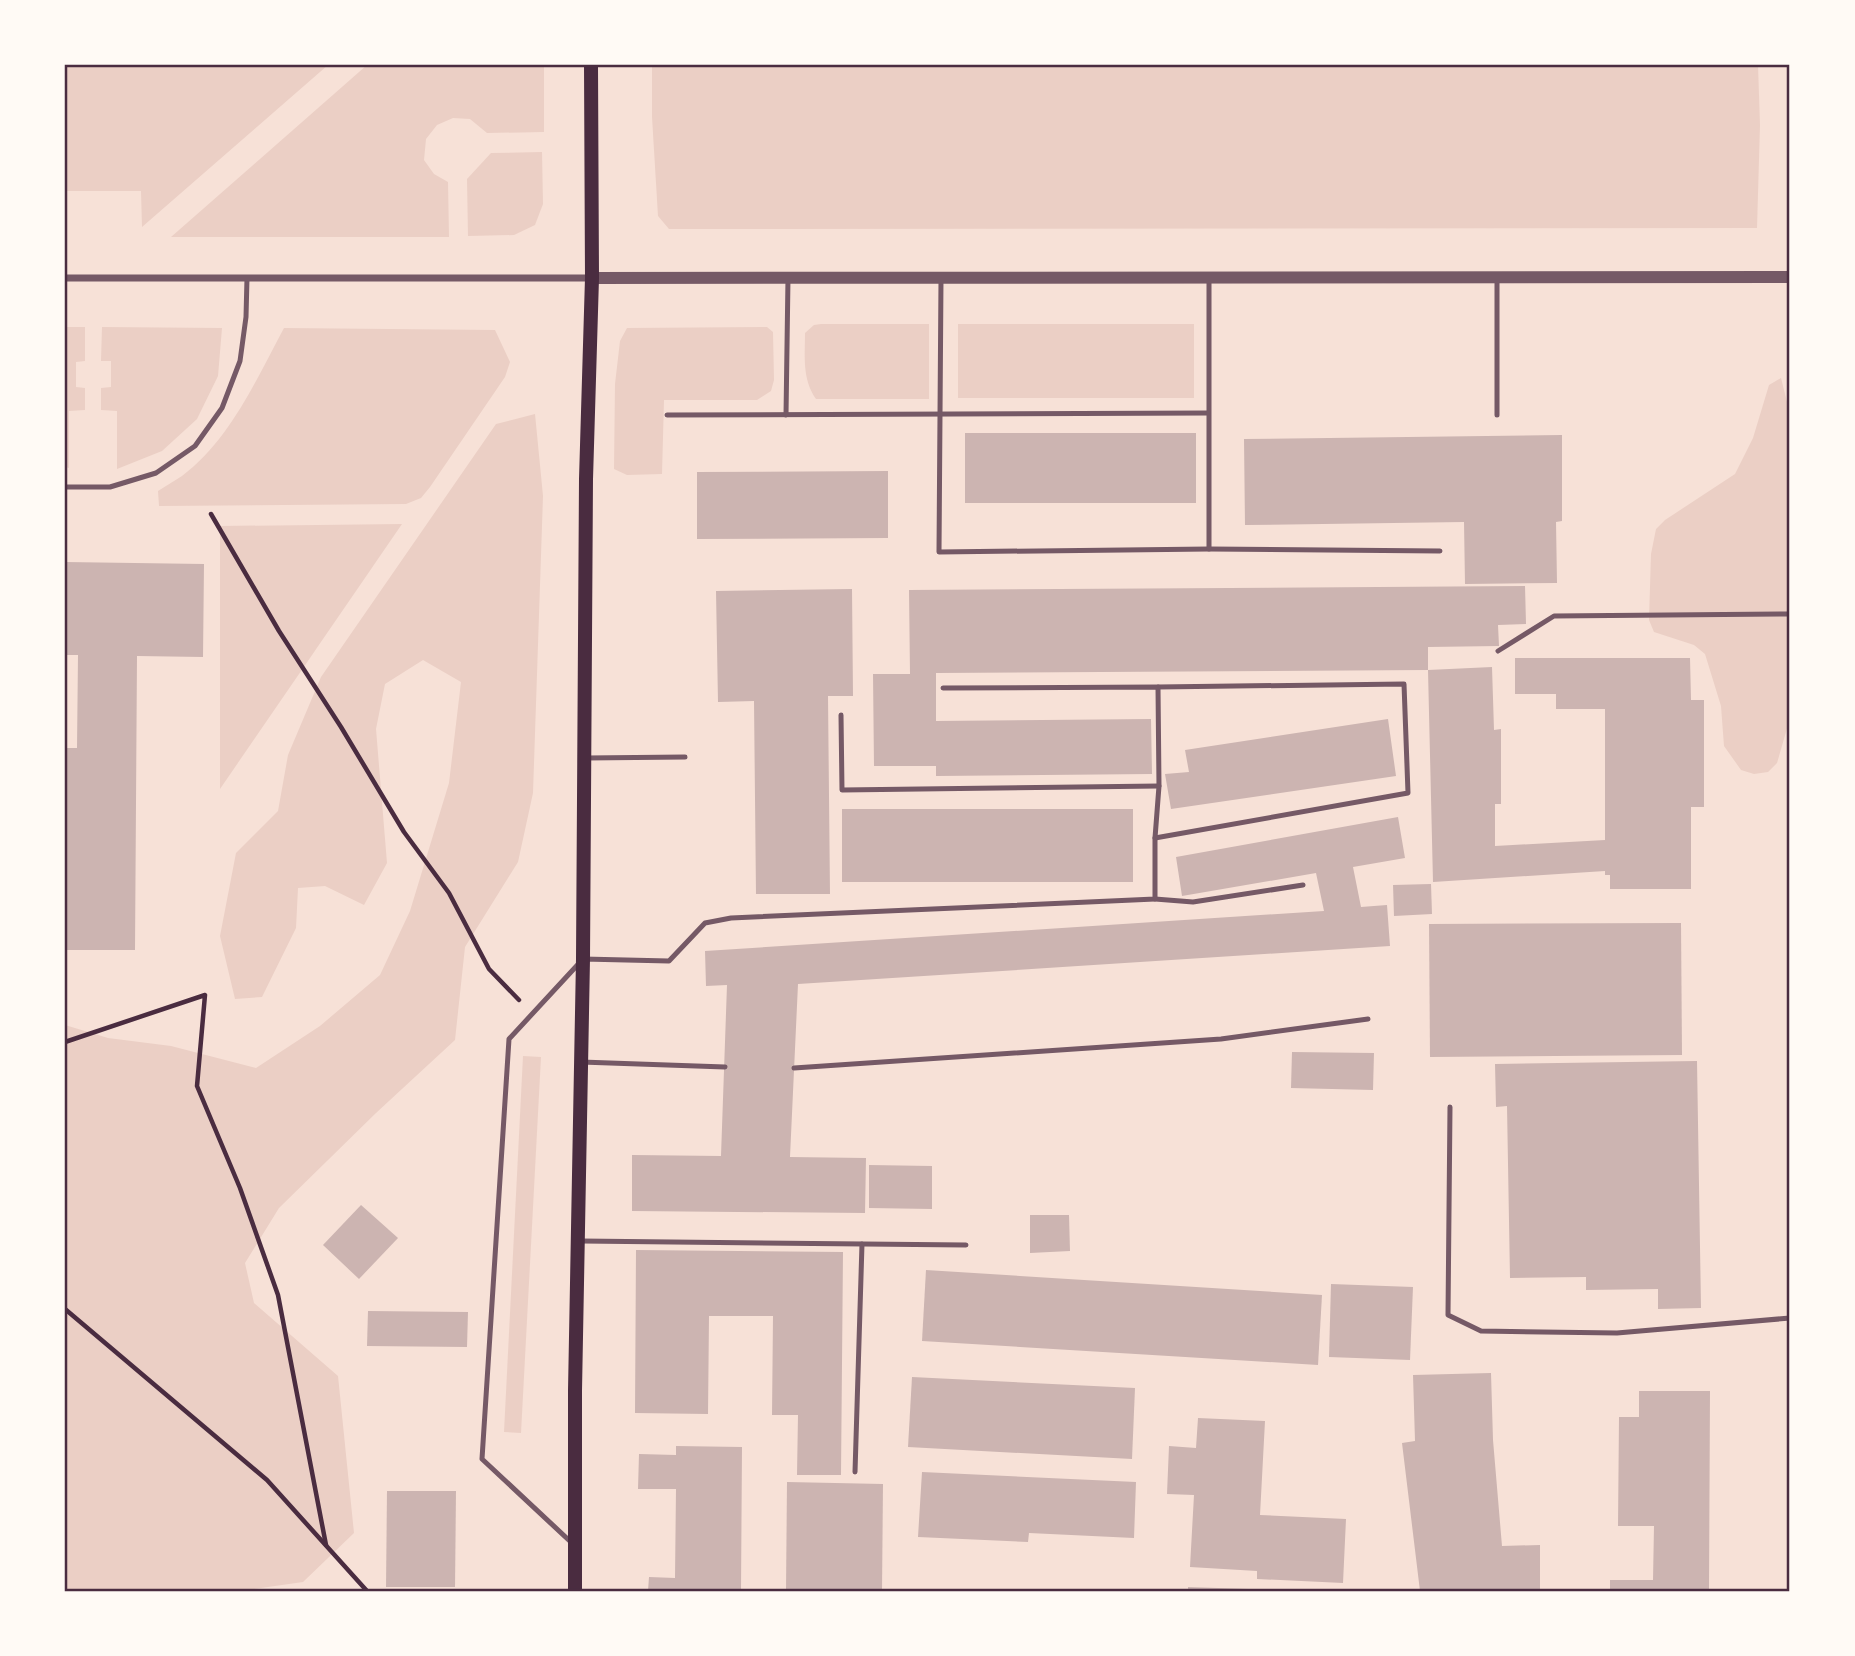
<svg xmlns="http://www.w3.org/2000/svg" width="1855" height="1656" viewBox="0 0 1855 1656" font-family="'Work Sans',sans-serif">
	<rect width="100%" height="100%" fill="#f7e1d7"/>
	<g fill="#ebcfc5">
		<polygon points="65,65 328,65 142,227 141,191 65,191"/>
		<polygon points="367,65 544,65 544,132 487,133 470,119 453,118 437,125 426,139 424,160 434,174 448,182 449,237 171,237"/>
		<polygon points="652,65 1758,65 1760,125 1757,228 669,229 658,216 652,117"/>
		<polygon points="542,152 543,204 535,225 514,235 468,236 467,179 491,153"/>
		<path d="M821,324H929V399H816C802,379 805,356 805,333L814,325Z"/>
		<rect x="958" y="324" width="236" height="74"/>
		<polygon points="65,327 85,327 85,361 76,362 76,387 85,388 85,410 69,411 69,468 65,467"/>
		<polygon points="102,327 222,328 218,376 197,419 162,451 117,469 117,411 101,410 101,388 111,387 111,361 101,361"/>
		<polygon points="767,327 773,332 774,380 771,391 757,400 664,400 662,474 627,475 614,469 615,384 620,341 627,328"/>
		<path d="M284,328L495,330L510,362L505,377L430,487L421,498L406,504L159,506L158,491C166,486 174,481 182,476C230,440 256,380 284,328Z"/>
		<polygon points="1781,378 1790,414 1788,725 1777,763 1768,772 1754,774 1741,770 1724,746 1721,706 1705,654 1694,645 1654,632 1649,620 1651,554 1656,529 1665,520 1735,474 1753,438 1769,385"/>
		<polygon points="535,414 543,496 533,793 518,862 465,947 455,1040 376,1113 279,1208 245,1263 254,1303 338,1376 354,1533 303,1582 241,1591 65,1591 65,1025 108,1038 171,1046 256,1068 320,1026 380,975 410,911 449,783 461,682 423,660 385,684 376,729 387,863 364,905 325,886 298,888 296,928 262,997 235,999 220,936 236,853 278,811 288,755 321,677 496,424"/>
		<polygon points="402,524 220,789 220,526"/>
		<polygon points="523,1056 541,1057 521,1433 504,1432"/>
	</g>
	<g fill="#ccb4b1">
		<rect x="965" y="433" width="231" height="70"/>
		<polygon points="1562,435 1562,521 1556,522 1557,583 1465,584 1464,522 1245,525 1244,439"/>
		<polygon points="888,471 888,538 697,539 697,472"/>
		<polygon points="65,562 204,564 203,657 137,656 135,950 65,950 65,748 77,748 78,655 65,655"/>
		<polygon points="1525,586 1526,624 1498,625 1499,646 1428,647 1428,670 1492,667 1494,730 1501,729 1501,804 1495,804 1495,846 1605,840 1605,709 1556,709 1556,694 1515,694 1515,658 1690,658 1691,700 1704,700 1704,807 1691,807 1691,889 1610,889 1610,875 1605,875 1605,871 1433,882 1428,670 936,673 936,721 1151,719 1152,774 936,776 936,766 874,766 873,674 910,674 909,590"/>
		<polygon points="852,589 853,696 828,696 830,894 756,894 754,701 718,702 716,591"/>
		<polygon points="1388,719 1396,776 1171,809 1165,774 1189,772 1185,750"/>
		<rect x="842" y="809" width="291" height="73"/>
		<polygon points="1398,817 1405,858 1353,867 1361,907 1387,905 1390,946 798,984 790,1157 866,1158 865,1213 632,1211 632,1155 721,1156 727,985 706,986 705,951 1324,911 1316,873 1182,896 1176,857"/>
		<polygon points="1431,884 1432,914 1394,916 1393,885"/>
		<polygon points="1681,923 1682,1055 1430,1057 1429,924"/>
		<polygon points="1292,1052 1374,1053 1373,1090 1291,1088"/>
		<polygon points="1697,1061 1701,1308 1658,1309 1658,1289 1586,1290 1586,1277 1510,1278 1507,1106 1496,1107 1495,1064"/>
		<polygon points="869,1165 932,1166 932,1209 869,1208"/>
		<polygon points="361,1205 398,1238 359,1279 323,1245"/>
		<polygon points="1030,1215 1069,1215 1070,1251 1030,1253"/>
		<polygon points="636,1250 843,1252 841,1475 797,1475 798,1415 772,1415 773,1316 709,1316 708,1414 635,1413"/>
		<polygon points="926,1270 1322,1295 1318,1365 922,1341"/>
		<polygon points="1331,1284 1413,1287 1410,1360 1329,1357"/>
		<polygon points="368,1311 468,1312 467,1347 367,1346"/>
		<polygon points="1491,1373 1493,1440 1502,1546 1540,1545 1540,1591 1420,1591 1402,1443 1415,1441 1413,1375"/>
		<polygon points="912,1377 1135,1388 1132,1459 908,1447"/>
		<polygon points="1639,1391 1710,1391 1709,1591 1610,1591 1610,1580 1653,1580 1654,1526 1618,1526 1619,1417 1639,1417"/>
		<polygon points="1198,1418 1265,1421 1260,1515 1346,1519 1343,1583 1257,1579 1257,1571 1190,1567 1194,1495 1167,1494 1169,1446 1196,1448"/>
		<polygon points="676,1446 742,1447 741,1591 648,1591 649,1577 675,1578 676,1489 638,1489 639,1454 676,1455"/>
		<polygon points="922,1472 1136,1482 1134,1538 1029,1533 1028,1542 918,1537"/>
		<polygon points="787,1482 883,1484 882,1591 786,1591"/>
		<polygon points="387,1491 456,1491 455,1587 386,1587"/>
		<polygon points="1188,1587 1248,1589 1248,1591 1188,1591"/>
	</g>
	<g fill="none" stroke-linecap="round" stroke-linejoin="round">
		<g stroke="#4a2c40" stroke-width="4.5">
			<polyline points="211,514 279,631 341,727 404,832 449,893 489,969 519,1000"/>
			<polyline points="65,1042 205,995 197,1086 240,1188 278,1295 326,1545"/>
			<polyline points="65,1309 267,1480 367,1591"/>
		</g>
		<g stroke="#755966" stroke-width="5">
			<polyline points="1497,278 1497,415"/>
			<polyline points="941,279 939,552 1209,549 1440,551"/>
			<polyline points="1209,280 1209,549"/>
			<polyline points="667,415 1208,413"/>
			<polyline points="786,415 788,278"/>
			<polyline points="65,487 110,487 156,473 195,446 222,408 240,361 246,317 247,278"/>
			<polyline points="1498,651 1554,616 1790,614"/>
			<polyline points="841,715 842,790 1159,786"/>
			<polyline points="586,758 685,757"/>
			<polyline points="1155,838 1408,793 1404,684 1158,687"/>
			<polyline points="1155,899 1193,902 1303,885"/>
			<polyline points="581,1062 725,1067"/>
			<polyline points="794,1068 1221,1039 1368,1019"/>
			<polyline points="1450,1107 1448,1315 1481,1331 1617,1333 1790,1318"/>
			<polyline points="581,1241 966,1245"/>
			<polyline points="855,1472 862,1244"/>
			<polyline points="573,1544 482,1459 509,1039 583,959 669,961 705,923 731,918 1155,899 1155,838 1159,786 1158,687 943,688"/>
		</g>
		<polyline stroke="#755966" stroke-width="7" points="65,278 592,278"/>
		<polyline stroke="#755966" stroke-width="12" points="592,278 1790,277"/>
		<polyline stroke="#4a2c40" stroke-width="14" points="575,1591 575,1391 583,959 586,479 592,278 591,65"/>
	</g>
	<rect width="1855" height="1656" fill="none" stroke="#fffaf5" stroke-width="133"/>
	<rect x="66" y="66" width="1722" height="1524" fill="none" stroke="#4a2c40" stroke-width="2.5"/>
</svg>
